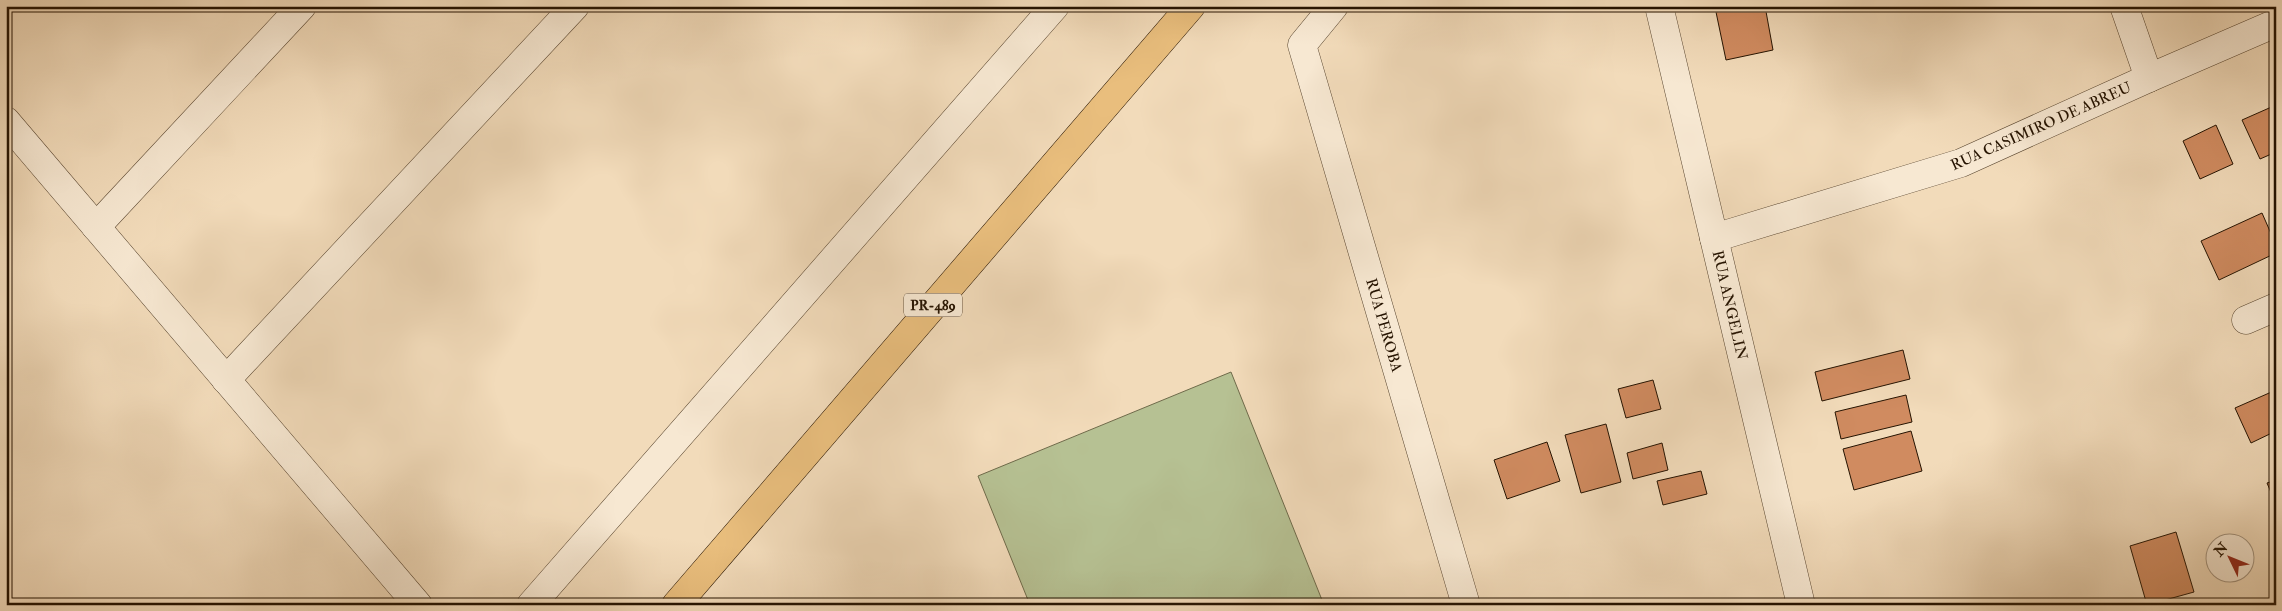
<svg xmlns="http://www.w3.org/2000/svg" width="2282" height="611" viewBox="0 0 2282 611" font-family="'IM FELL Double Pica',serif">
	<rect width="100%" height="100%" fill="#f2dbba"/>
	<filter id="stains"><feTurbulence type="fractalNoise" baseFrequency=".004" numOctaves="4"/><feColorMatrix values="0 0 0 0 .2 0 0 0 0 .09 0 0 0 0 .02 0 0 0 .5 -.17"/></filter>
	<radialGradient id="worn" r=".72"><stop offset=".6" stop-color="#630" stop-opacity="0"/><stop offset="1" stop-color="#630" stop-opacity=".3"/></radialGradient>
	<polygon fill="#b6c193" stroke="#6e6a4a" points="1231,372 1324,605 1030,605 978,476"/>
	<g fill="#d08b60" stroke="#251301">
		<polygon points="1745,6 1765,6 1773,50 1726,60 1716,12"/>
		<polygon points="2276,105 2276,152 2260,159 2242,120"/>
		<polygon points="2216,125 2233,164 2200,179 2183,141"/>
		<polygon points="2262,213 2276,245 2276,253 2219,280 2201,241"/>
		<polygon points="1903,350 1910,379 1822,401 1815,372"/>
		<polygon points="1653,380 1661,409 1626,418 1618,389"/>
		<polygon points="2276,390 2276,431 2251,443 2235,408"/>
		<polygon points="1906,395 1912,422 1841,439 1835,412"/>
		<polygon points="1606,424 1621,482 1581,493 1565,435"/>
		<polygon points="1911,431 1922,471 1854,490 1843,449"/>
		<polygon points="1547,442 1560,481 1507,499 1494,460"/>
		<polygon points="1662,443 1668,470 1633,479 1627,453"/>
		<polygon points="1701,471 1707,494 1663,505 1657,481"/>
		<polygon points="2276,480 2276,504 2267,483"/>
		<polygon points="2176,532 2194,592 2147,605 2130,546"/>
	</g>
	<g fill="none" stroke-linecap="round" stroke-linejoin="round">
		<g stroke="#58452f" stroke-width="29">
			<g id="street">
				<polyline points="1334,6 1302,45 1466,605"/>
				<polyline points="1659,6 1801,605"/>
				<polyline points="2124,6 2149,78"/>
				<polyline points="6,121 418,605"/>
				<polyline points="96,227 302,6"/>
				<polyline points="1714,238 1961,163 2149,78 2276,23"/>
				<polyline points="2246,320 2276,307"/>
				<polyline points="226,380 575,6"/>
				<polyline points="531,605 1055,6"/>
			</g>
		</g>
		<g stroke="#251301" stroke-width="29">
			<polyline id="primary" points="676,605 1191,6"/>
		</g>
		<use href="#street" stroke="#f7e8d2" stroke-width="28"/>
		<use href="#primary" stroke="#e9be7d" stroke-width="28"/>
	</g>
	<g text-anchor="middle" stroke-width="4" stroke-linejoin="round" paint-order="stroke">
		<rect fill="#f7e8d2" stroke="#645340" stroke-width="1" x="904" y="293.5" width="58" height="23" rx="4"/>
		<g font-size="14" font-weight="bold" fill="#251301">
			<text x="933" y="310">PR-489</text>
		</g>
		<g font-size="15" fill="#251301" stroke="#f7e8d2">
			<text transform="translate(2041 126) rotate(-24)" y="5">RUA CASIMIRO DE ABREU</text>
			<text transform="translate(1730 305) rotate(77)" y="5">RUA ANGELIN</text>
			<text transform="translate(1384 325) rotate(74)" y="5">RUA PEROBA</text>
		</g>
	</g>
	<rect width="2282" height="611" fill="none" stroke="#f2dbba" stroke-width="25"/>
	<rect x="8" y="8" width="2267" height="596" fill="none" stroke="#251301" stroke-width="2.5"/>
	<rect x="12" y="12" width="2257" height="586" fill="none" stroke="#251301"/>
	<g transform="translate(2230 558) rotate(313)"><circle r="24" fill="#f7e8d2" stroke="#a3937e"/>
	<path d="M0-4L9 19L0 12L-9 19Z" fill="#8f2418"/>
	<text y="-8" font-size="14" font-weight="bold" text-anchor="middle" fill="#251301">N</text>
	</g>
	<rect width="100%" height="100%" filter="url(#stains)"/>
	<rect width="100%" height="100%" fill="url(#worn)"/>
</svg>
